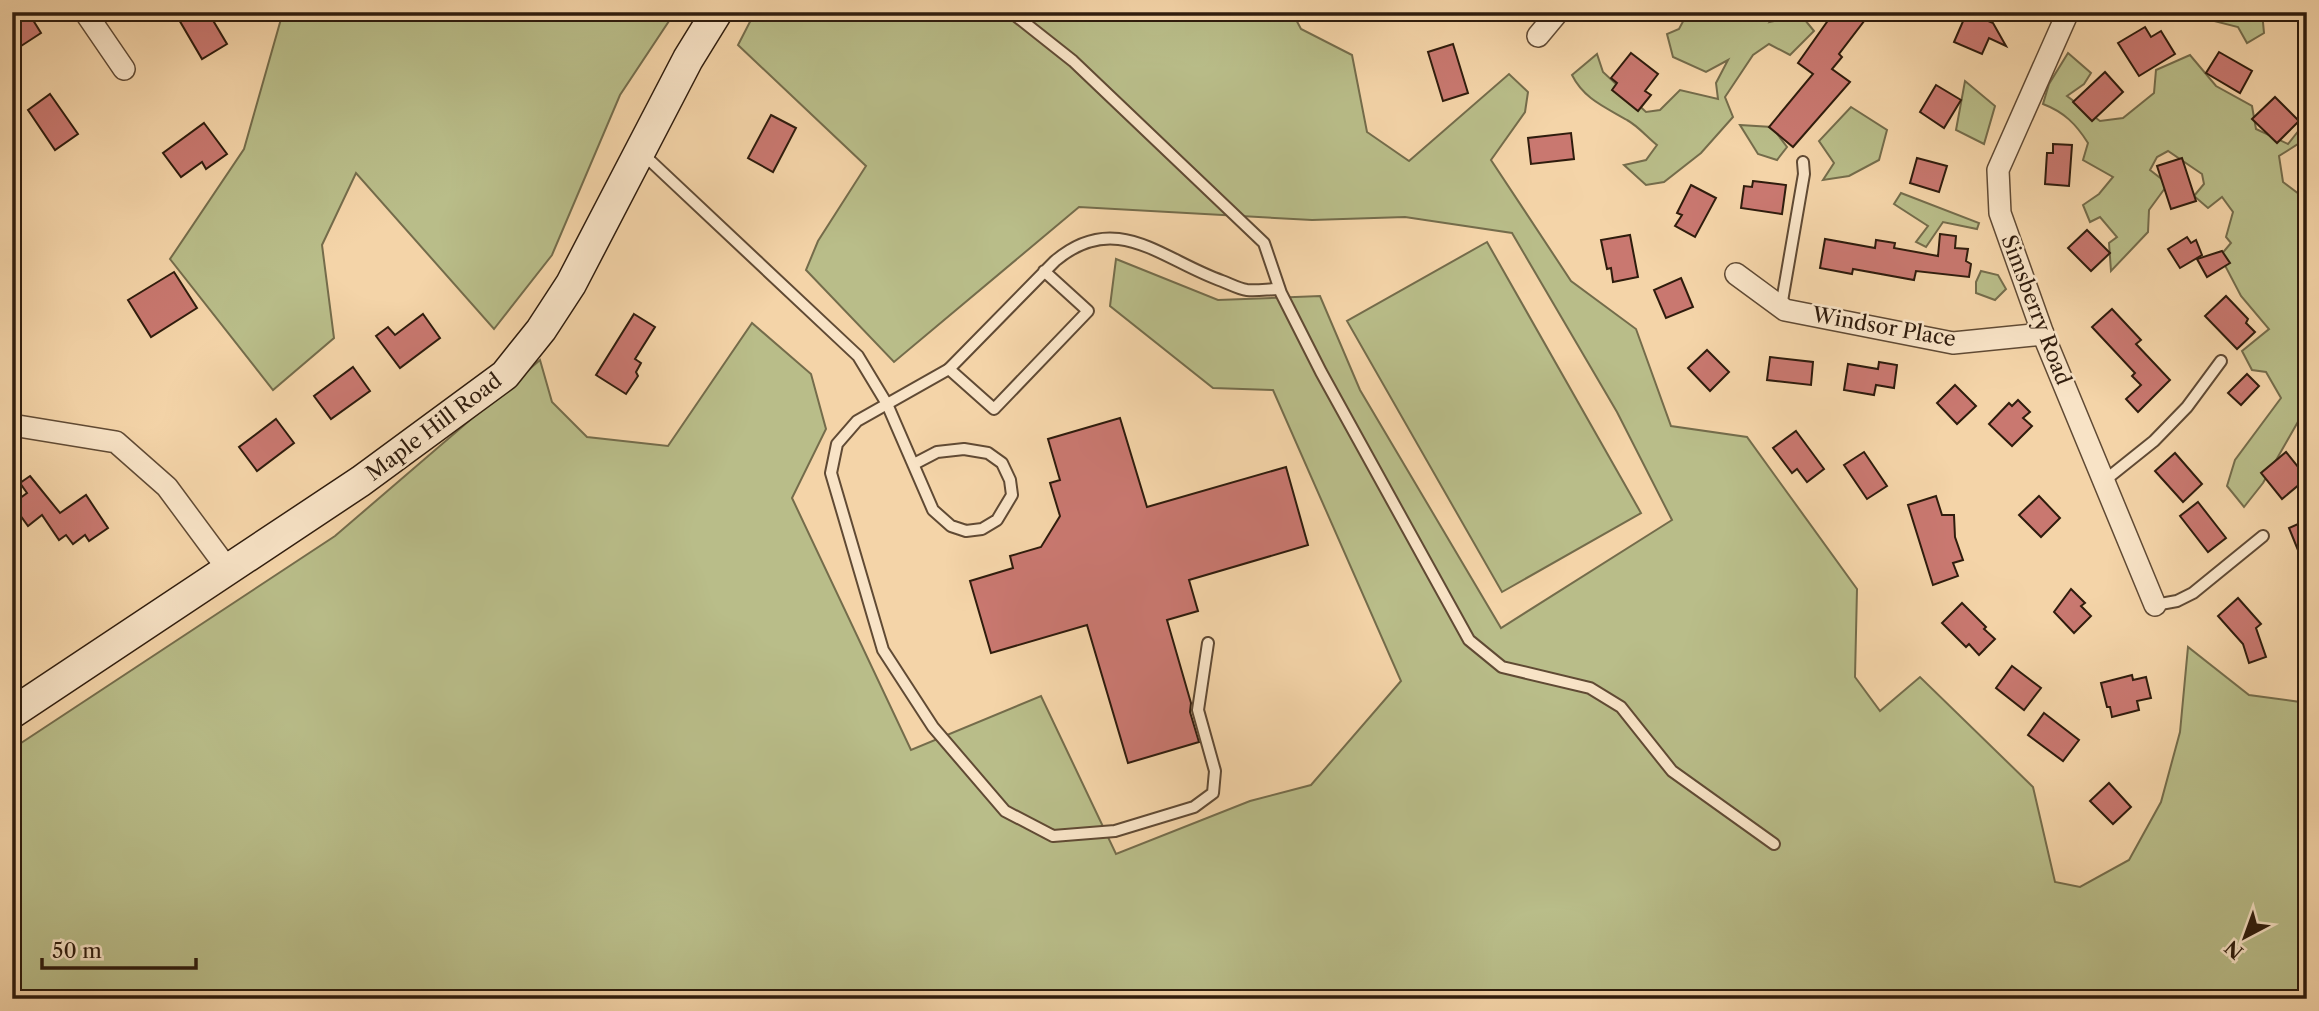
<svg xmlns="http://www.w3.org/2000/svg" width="2319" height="1011" viewBox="0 0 2319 1011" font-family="'Libre Caslon Text',serif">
	<rect width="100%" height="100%" fill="#f4d4a8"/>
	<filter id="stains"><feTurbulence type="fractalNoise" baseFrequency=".00286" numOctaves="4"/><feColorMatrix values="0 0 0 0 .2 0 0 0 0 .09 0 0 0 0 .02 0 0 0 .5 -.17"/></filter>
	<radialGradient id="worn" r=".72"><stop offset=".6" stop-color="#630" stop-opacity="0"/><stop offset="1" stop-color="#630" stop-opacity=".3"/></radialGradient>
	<g fill="#b9bd89" stroke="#746c4b" stroke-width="2">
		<polygon points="283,12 675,12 620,95 552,255 494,329 356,173 322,245 334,338 273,390 170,259 244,149"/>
		<polygon points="755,12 1292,12 1301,29 1352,55 1367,132 1409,161 1509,74 1528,92 1525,112 1491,160 1571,281 1636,329 1671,426 1747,437 1857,589 1855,677 1880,711 1920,677 2033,787 2055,882 2080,887 2129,860 2161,802 2180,732 2188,647 2249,695 2300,702 2307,720 2307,999 12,999 12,749 335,536 540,360 552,402 587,437 668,446 752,323 811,374 826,429 792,498 911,750 1041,696 1116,854 1250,801 1311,785 1401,681 1273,390 1213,388 1110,306 1116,259 1218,300 1320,296 1360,390 1501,628 1672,520 1617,412 1512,233 1405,217 1312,220 1079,207 894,362 806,270 818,241 866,166 738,45"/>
		<path d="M1688,12H1778L1770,22L1801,15L1814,31L1790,55L1769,44L1753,55L1725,97L1733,117L1701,153L1664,182L1646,185L1624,165L1646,160L1657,145C1647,137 1638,126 1627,120C1605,107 1584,99 1572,75L1597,54L1603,72L1646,112L1660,110L1680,90L1718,99L1716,83L1728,60L1706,72L1673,57L1667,34L1679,29Z"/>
		<polygon points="2203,12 2262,12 2264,33 2247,43 2238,27 2206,19"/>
		<path d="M2068,53L2091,73L2084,84L2067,96L2100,121L2123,118L2154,93L2156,70L2190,55L2216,86L2252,106L2256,129L2288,144L2307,120V151L2298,144L2279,156L2283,182L2303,197L2307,194V214L2300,216L2307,231V426L2299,420L2263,483L2244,507L2227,486L2235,460L2281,398L2266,372L2252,370L2242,351L2269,329L2241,296L2220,256L2231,243L2226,237L2233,212L2222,197L2208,208L2194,196L2204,184L2202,174L2168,151L2157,157L2150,170L2168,184L2149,210L2148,232L2111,271L2109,243L2117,237L2100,217L2090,222L2083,205L2099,194L2113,177L2083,160L2088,143C2076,124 2064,112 2043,104L2049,84Z"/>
		<polygon points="1965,81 1995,106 1984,144 1956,130"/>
		<polygon points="1851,107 1887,130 1879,160 1849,176 1823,180 1834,163 1819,141"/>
		<polygon points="1740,125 1772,127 1787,147 1777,160 1758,154"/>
		<polygon points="1901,193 1979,223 1977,229 1943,222 1926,247 1916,242 1928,226 1894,204"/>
		<polygon points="1487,242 1641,513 1502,592 1347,321"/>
		<polygon points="1981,271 1998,275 2006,289 1995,300 1976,293 1976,282"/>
	</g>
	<g fill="#c97870" stroke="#2f1c0d" stroke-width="2">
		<polygon points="12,12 28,12 41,33 18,48 12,40"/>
		<polygon points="188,12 208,12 227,44 202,59 178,18"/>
		<polygon points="1834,12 1871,12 1839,54 1842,57 1832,69 1850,82 1793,147 1769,127 1813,74 1798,63"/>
		<polygon points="1967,12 1993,23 2006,46 1989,38 1982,54 1954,42"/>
		<polygon points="2145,27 2151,37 2161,31 2175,54 2139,76 2118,43"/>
		<polygon points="1453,44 1468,93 1443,101 1428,52"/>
		<polygon points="2219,52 2252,71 2240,93 2206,73"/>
		<polygon points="1631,53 1658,74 1645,91 1651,95 1638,111 1612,90 1617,83 1611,78"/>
		<polygon points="2105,72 2123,92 2092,121 2073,102"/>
		<polygon points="1936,85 1961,100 1944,128 1920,112"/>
		<polygon points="50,94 78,134 55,150 28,110"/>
		<polygon points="2275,97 2299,121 2277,143 2252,119"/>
		<polygon points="771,115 796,128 773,172 748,158"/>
		<polygon points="204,123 227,154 206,169 202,162 181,177 163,153"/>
		<polygon points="1571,133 1574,159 1531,164 1528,138"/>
		<polygon points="2053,144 2072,145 2069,186 2045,184 2047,153 2053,153"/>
		<polygon points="1917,158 1947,166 1939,192 1910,183"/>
		<polygon points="2182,158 2196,201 2171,209 2157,166"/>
		<polygon points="1753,181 1786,185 1782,214 1741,208 1744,186 1752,187"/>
		<polygon points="1691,185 1716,198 1695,237 1675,226 1682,215 1677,213"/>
		<polygon points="2087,230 2110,253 2091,271 2068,248"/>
		<polygon points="1940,234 1956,236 1955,248 1968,249 1966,261 1971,264 1969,277 1916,271 1914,280 1853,269 1852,274 1820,268 1825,239 1875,248 1876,240 1895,243 1894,248 1938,256"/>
		<polygon points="1630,235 1638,277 1613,282 1611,268 1607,269 1601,240"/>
		<polygon points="2187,237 2191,243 2196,240 2202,255 2180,268 2168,249"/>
		<polygon points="2222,251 2230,263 2207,277 2197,259"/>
		<polygon points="174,272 197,308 151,337 128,300"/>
		<polygon points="1681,278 1693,307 1666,318 1654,290"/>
		<polygon points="2226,296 2248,319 2246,323 2255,332 2237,349 2205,316"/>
		<polygon points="2112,309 2141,340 2136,344 2170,380 2138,412 2126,399 2141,385 2132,376 2135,373 2092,327"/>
		<polygon points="423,314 440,338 400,368 376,336 388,327 395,335"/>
		<polygon points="634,314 655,327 635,359 641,363 636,372 638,376 626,394 596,375"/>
		<polygon points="1707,350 1729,372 1710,391 1688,368"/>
		<polygon points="1770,357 1813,362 1811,385 1767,380"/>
		<polygon points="1879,362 1897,365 1894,388 1876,385 1874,395 1844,390 1848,364 1878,369"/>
		<polygon points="353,367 370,391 331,419 314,396"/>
		<polygon points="2247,374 2259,386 2241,405 2228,393"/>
		<polygon points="1955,385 1976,406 1957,424 1937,403"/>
		<polygon points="2018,400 2030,412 2023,418 2032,426 2012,446 1989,424 2009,403 2012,406"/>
		<polygon points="1120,418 1147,507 1286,467 1308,545 1189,580 1198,611 1167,620 1191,703 1190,712 1199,742 1128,763 1087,625 991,653 970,581 1013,568 1010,556 1041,547 1060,516 1050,483 1060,480 1048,439"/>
		<polygon points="276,419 294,443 257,471 239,447"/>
		<polygon points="1796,431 1824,469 1807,482 1797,469 1792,473 1773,448"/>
		<polygon points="1864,452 1887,486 1867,499 1844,465"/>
		<polygon points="2286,452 2307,478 2282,499 2261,473"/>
		<polygon points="2175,453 2202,484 2183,502 2155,471"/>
		<polygon points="30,476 60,513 86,495 108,528 89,541 85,535 73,544 66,535 59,540 42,515 28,526 12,504 27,493 20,483"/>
		<polygon points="1936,496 1942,515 1954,515 1955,537 1963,560 1953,563 1958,576 1933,585 1908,505"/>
		<polygon points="2039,496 2060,518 2041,537 2019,515"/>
		<polygon points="2198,502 2226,538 2208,552 2180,516"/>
		<polygon points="2307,520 2307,570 2306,570 2289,528"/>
		<polygon points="2071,589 2085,603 2081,606 2091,616 2074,633 2054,612"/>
		<polygon points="2238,598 2261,624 2256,628 2266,657 2249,663 2243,644 2218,616"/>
		<polygon points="1962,603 1986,627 1984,629 1995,639 1979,655 1969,644 1966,647 1942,623"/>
		<polygon points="2012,666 2041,688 2024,710 1996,688"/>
		<polygon points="2132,675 2133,680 2146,677 2151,698 2137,701 2139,710 2112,717 2110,707 2107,707 2101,683"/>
		<polygon points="2044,713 2079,740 2063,761 2028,735"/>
		<polygon points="2109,783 2131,807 2113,824 2090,801"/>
	</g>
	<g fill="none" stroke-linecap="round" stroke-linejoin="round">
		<g stroke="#604a34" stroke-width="14">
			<g id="lane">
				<polyline points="1011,12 1073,61 1264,243 1281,293 1321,372 1469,640 1502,667 1590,688 1621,707 1672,771 1774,844"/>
				<polyline points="643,154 858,356 887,404 933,510 951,526 966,531 982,529 997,520 1012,495 1010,480 1002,463 988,453 964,449 937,452 914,464"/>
				<path d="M1044,271L1088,311L994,409L949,369L1055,261C1116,209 1162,260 1222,281C1230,284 1239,289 1247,290C1257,291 1269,289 1279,289"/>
				<polyline points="1781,307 1804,174 1803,162"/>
				<polyline points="949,369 857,421 837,444 831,473 883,650 933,727 1005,811 1053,836 1115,831 1194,807 1213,793 1215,771 1198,710 1208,643"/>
				<polyline points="2104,481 2154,441 2187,407 2221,361"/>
				<polyline points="2155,605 2177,601 2193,593 2263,536"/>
			</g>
		</g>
		<g stroke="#604a34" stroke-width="24">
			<g id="street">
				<polyline points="85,12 124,69"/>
				<polyline points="2068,12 1998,170 2000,213 2043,334 2155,605"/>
				<polyline points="1538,36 1558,12"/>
				<polyline points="1736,274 1785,310 1953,343 2043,334"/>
				<polyline points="12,425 116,442 167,487 227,568"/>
			</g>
		</g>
		<g stroke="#2f1c0d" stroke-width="33">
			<polyline id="secondary" points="12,713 361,481 505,375 541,330 571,284 688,59 717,12"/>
		</g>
		<use href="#lane" stroke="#f8e3c6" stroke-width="10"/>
		<use href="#street" stroke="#f8e3c6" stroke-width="21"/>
		<use href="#secondary" stroke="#f8e3c6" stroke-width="30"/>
	</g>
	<g text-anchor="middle" stroke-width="5" stroke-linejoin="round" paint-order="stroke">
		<g font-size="21" fill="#2f1c0d" stroke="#f8e3c6">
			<text transform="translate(2036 310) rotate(69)" y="7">Simsberry Road</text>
			<text transform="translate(1884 327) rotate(10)" y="7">Windsor Place</text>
			<text transform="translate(434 427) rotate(-37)" y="7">Maple Hill Road</text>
		</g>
	</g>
	<rect width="2319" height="1011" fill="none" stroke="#f4d4a8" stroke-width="42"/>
	<rect x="14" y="14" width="2291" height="983" fill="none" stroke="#2f1c0d" stroke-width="3.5"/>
	<rect x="21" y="21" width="2277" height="969" fill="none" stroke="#2f1c0d" stroke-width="2"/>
	<g transform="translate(2245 937) rotate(221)" stroke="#f8e3c6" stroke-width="5" paint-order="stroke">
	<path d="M0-5L12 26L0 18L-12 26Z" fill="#2f1c0d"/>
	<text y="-10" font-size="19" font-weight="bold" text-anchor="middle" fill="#2f1c0d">N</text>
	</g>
	<path d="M42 958v10h154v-10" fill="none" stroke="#2f1c0d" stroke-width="3.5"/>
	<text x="52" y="958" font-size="21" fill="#2f1c0d" stroke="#f8e3c6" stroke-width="5" paint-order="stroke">50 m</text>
	<rect width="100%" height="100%" filter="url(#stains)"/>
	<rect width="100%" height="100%" fill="url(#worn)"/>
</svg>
